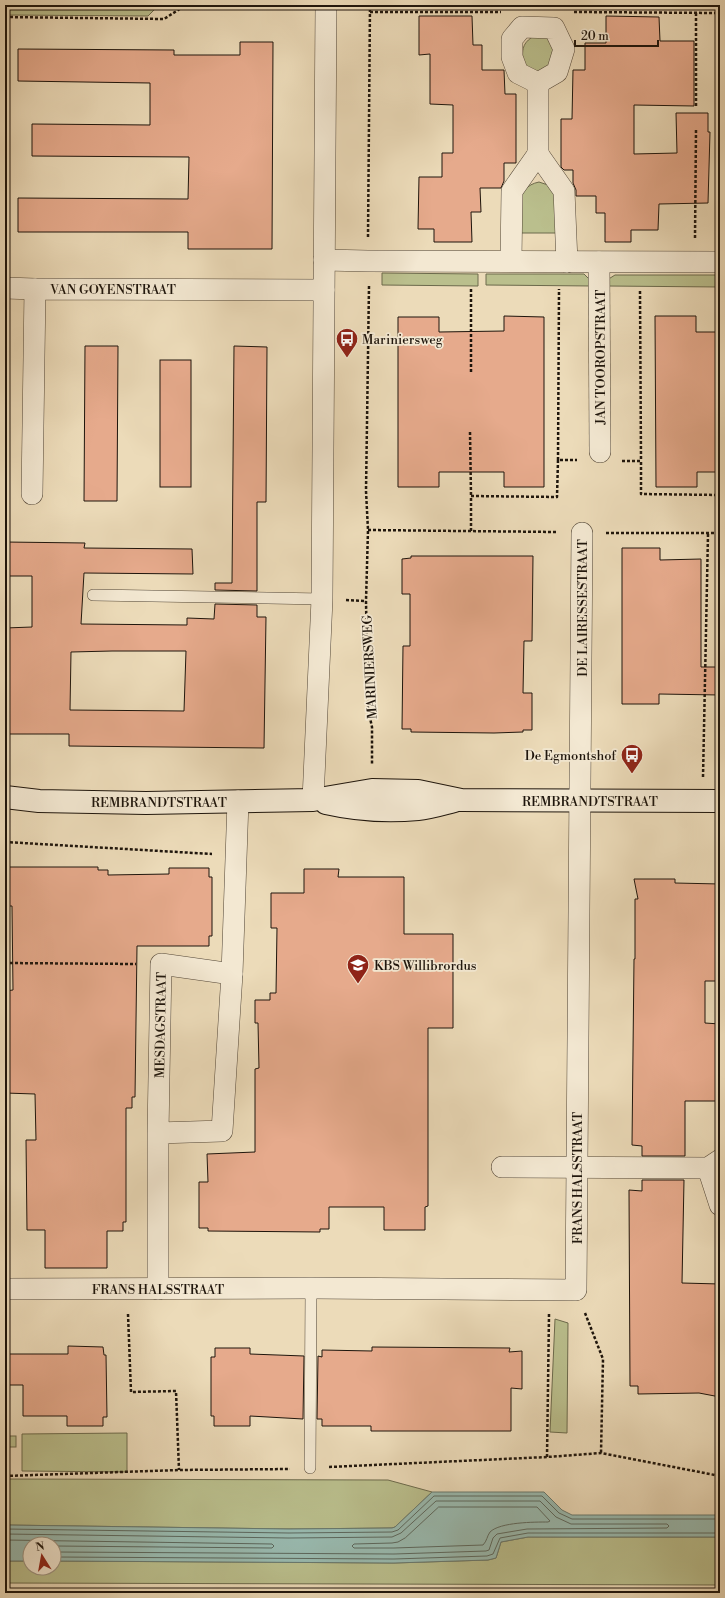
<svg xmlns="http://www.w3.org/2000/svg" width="725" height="1598" viewBox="0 0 725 1598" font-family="'Libre Bodoni',serif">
	<rect width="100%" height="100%" fill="#ecdbb9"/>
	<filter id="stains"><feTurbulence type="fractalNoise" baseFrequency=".005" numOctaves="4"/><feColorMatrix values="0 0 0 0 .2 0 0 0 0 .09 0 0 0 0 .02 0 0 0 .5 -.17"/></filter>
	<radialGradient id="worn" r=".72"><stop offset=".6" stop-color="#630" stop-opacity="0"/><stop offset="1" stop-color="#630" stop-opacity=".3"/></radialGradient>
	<g fill="#babf8d" stroke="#6c6a4c">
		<polygon points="5,5 159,5 148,16 5,15"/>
		<polygon points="384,5 720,5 720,9 384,7"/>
		<path d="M534,36L546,37L551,40L556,60L539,72L531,70L523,62C522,50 522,43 534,36Z"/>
		<path d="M539,182L548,185L554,191L556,233H519C520,213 514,187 539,182Z"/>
		<polygon points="382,273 478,274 478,286 382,285"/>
		<polygon points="486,274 584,274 591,281 592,286 486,285"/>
		<polygon points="615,275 720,275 720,287 608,286 607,280"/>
		<polygon points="555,1319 568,1323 567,1433 550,1432"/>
		<polygon points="127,1433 127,1472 22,1471 22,1434"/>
		<rect x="5" y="1436" width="11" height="11"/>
		<polygon points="5,1479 388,1480 432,1492 395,1527 392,1528 289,1529 5,1525"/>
		<polygon points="528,1537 720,1537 720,1585 5,1583 5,1561 30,1561 30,1568 54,1568 54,1561 394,1563 488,1560 496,1558 501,1542"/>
	</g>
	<polygon fill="#99bbb1" stroke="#68796f" points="432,1492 544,1492 562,1510 572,1515 720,1515 720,1537 528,1537 501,1542 496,1558 488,1560 394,1563 54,1561 54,1544 30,1544 30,1561 5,1561 5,1525 289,1529 392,1528 395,1527"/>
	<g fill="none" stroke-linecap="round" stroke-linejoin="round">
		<g stroke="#5c685e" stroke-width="1">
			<path d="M439,1507H537L550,1521L548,1522C535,1522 500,1522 490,1532C487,1536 487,1541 483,1545L394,1548H354L352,1546L354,1544L392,1543L398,1542L405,1538Z"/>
			<polyline points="5,1529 289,1533 392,1532 398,1530 434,1496 542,1496 559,1513 572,1519 720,1519"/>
			<polyline points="5,1534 289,1538 392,1537 401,1533 436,1501 540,1501 556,1517 571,1524 667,1524 669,1526 667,1528 527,1529 497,1534 493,1538 489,1550 486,1551 394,1554 54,1552"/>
			<polyline points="5,1540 272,1544 274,1546 272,1548 54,1546"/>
			<polyline points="54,1557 394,1559 487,1556 493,1554 500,1538 528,1533 720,1533"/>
		</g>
	</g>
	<g fill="#e6aa8c" stroke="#1e150c" fill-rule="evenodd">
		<polygon points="419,16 472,16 473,45 482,45 482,70 504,70 505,94 516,94 516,163 504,163 504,181 501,188 480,188 481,212 471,212 472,242 434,242 434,229 418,229 419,177 442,177 442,153 453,153 453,105 430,104 430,54 419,55"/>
		<polygon points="606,16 659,17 660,41 694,41 694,106 634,105 634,154 677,153 676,113 708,113 708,132 710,132 708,203 659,204 658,230 631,230 631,242 605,242 605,213 596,213 596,196 576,196 576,190 573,183 573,170 564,170 561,167 561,119 572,119 573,70 585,70 585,43 606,43"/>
		<polygon points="240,42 273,42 272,249 188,249 188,232 18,232 18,198 188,199 189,157 32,156 32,124 150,125 150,83 18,81 18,49 174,50 174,55 240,55"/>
		<polygon points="504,316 544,317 544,487 504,487 504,472 439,472 439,487 398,487 398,317 439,317 439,332 504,331"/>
		<polygon points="655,316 696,316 696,332 720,332 720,472 697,472 697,487 656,487"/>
		<polygon points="85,346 118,346 117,501 84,501"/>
		<polygon points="234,346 267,347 266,502 257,502 257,591 215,590 215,583 232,583"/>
		<rect x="160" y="360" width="31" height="127"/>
		<path d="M5,542L85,543L84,548L192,549L193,574L84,573L81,624L187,625V618L214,619L215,604L257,605V617H266L264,748L69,746V734H5V628L32,627V576H5ZM112,651H186L184,711L70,710L71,652Z"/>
		<polygon points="622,548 660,548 660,560 701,559 701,667 720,667 720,695 659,694 659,704 622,704"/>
		<polygon points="411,556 533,556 532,641 524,641 523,693 532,693 532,730 523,730 523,732 494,733 411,732 411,729 402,729 403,646 410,646 410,594 402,594 402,559 411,558"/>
		<polygon points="5,867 98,867 98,870 108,870 108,875 169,874 169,868 209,868 209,877 212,877 212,936 209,936 209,946 137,946 135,1097 132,1097 132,1108 126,1108 126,1222 123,1222 123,1231 107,1231 107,1268 45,1268 45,1230 27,1230 26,1140 36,1140 35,1094 5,1093 5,991 13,990 12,906 5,906"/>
		<polygon points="304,869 339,869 338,877 404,877 404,934 453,934 453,1028 428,1028 428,1206 425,1207 425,1230 384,1230 384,1207 329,1207 329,1229 320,1229 320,1232 208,1231 208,1228 199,1228 199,1182 208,1182 207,1154 255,1152 255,1069 259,1068 258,1023 255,1023 255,1000 270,1000 270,993 276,993 277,928 271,928 271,893 304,893"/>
		<polygon points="634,879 675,879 675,883 720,884 720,947 716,947 716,981 705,981 705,1023 720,1024 720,1101 685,1101 685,1156 642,1156 642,1146 632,1145 634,959 635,959 635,899 638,899"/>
		<polygon points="642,1180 684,1180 682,1283 720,1284 720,1397 699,1393 638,1394 638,1386 630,1386 629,1190 642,1191"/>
		<polygon points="68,1346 103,1347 104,1355 106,1355 107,1417 103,1417 103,1426 67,1426 67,1416 23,1416 23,1385 5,1385 5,1354 68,1354"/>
		<polygon points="372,1347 510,1348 509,1352 522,1351 522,1389 511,1388 511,1431 371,1431 371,1426 322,1426 322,1419 317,1419 318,1356 322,1357 322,1350 372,1351"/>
		<polygon points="215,1348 250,1348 250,1354 304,1356 303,1419 250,1416 250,1426 214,1426 214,1416 211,1416 211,1357 215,1357"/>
	</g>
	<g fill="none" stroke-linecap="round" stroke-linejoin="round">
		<g stroke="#524637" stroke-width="12">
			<g id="lane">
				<polyline points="93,595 322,599"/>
				<polyline points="310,1468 311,1288"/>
			</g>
		</g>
		<g stroke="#524637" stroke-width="22">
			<g id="street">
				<polygon points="522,27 554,28 564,49 557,72 538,83 518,73 512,57 512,39"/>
				<polyline points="538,154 538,83"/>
				<polyline points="324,260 368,261 720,262"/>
				<polyline points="511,261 512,191 538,154 564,191 567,262"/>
				<polyline points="599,262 600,452"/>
				<polyline points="5,288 35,289"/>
				<polyline points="32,494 35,289 324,290"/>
				<polyline points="313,800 322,599 326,5"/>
				<polyline points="232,974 238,801"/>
				<polyline points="502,1167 708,1168 720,1160"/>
				<polyline points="708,1168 720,1205"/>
				<polyline points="5,1289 311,1288 576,1290 582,533"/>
				<polyline points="158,1289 158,1133 161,964 232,974 222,1131 158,1133"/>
			</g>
		</g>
		<g stroke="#1e150c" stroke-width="24">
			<g id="secondary">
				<polyline points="5,797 39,801 146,803 313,800 372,790 418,791 461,800 720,801"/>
				<path d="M326,803C357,810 387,812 418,809C430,808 442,804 454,801"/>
			</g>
		</g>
		<g stroke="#1e150c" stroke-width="2.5" stroke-dasharray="3 2" stroke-linecap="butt">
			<polyline points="370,12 501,12"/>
			<polyline points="574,12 720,13"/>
			<polyline points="696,13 696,108"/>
			<polyline points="5,17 164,19 186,5"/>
			<polyline points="368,237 370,5"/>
			<polyline points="695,238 696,130"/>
			<polyline points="369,286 366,491 368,530 366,601 368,709 372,727 372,764"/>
			<polyline points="471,289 471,373"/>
			<polyline points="640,291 641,461"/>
			<polyline points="470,432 471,496"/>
			<polyline points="558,460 559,289"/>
			<polyline points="622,461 641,461 641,494 720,495"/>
			<polyline points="368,530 557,532"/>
			<polyline points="471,531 471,496 557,497 558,460 577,460"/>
			<polyline points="606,533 720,533"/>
			<polyline points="346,600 366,601"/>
			<polyline points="703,777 708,534"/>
			<polyline points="5,842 212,854"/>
			<polyline points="5,963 136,964"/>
			<polyline points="585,1313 603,1359 601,1453"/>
			<polyline points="128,1314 131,1392 176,1391 179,1470"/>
			<polyline points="547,1457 549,1314"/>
			<polyline points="329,1467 547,1457 601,1453 720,1476"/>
			<polyline points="5,1476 179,1470 290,1469"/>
			<polyline points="5,1592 720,1593"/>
		</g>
		<use href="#lane" stroke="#f3e8d2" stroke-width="11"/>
		<use href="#street" stroke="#f3e8d2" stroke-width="21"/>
		<use href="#secondary" stroke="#f3e8d2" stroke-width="22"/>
	</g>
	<defs>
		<g id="bus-pin" transform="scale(1.15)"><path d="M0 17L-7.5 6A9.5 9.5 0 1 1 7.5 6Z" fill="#8f2418" stroke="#f3e8d2"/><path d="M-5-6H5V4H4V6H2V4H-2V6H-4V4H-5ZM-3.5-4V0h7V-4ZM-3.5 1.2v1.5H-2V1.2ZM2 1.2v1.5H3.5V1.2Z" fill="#fff"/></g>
		<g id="school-pin" transform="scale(1.15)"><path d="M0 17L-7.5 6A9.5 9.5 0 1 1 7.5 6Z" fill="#8f2418" stroke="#f3e8d2"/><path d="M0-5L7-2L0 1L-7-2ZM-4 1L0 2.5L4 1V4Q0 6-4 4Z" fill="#fff"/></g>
	</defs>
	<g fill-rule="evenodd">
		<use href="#bus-pin" x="347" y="339"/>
		<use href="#bus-pin" x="632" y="755"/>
		<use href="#school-pin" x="358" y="965"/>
	</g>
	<g text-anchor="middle" stroke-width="3.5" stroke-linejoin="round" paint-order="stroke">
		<g font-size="13" fill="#1e150c" stroke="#f3e8d2">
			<text x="113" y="294">VAN GOYENSTRAAT</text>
			<text transform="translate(600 357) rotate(-90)" y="5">JAN TOOROPSTRAAT</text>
			<text transform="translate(582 608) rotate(-90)" y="5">DE LAIRESSESTRAAT</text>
			<text transform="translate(369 667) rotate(-93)" y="5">MARINIERSWEG</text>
			<text x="590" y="806">REMBRANDTSTRAAT</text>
			<text x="159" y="807">REMBRANDTSTRAAT</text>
			<text transform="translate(160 1025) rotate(-89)" y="5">MESDAGSTRAAT</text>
			<text transform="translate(577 1178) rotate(-90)" y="5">FRANS HALSSTRAAT</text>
			<text x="158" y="1294">FRANS HALSSTRAAT</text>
		</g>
		<g font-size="13" fill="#1e150c" stroke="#f3e8d2" text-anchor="start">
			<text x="362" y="344">Mariniersweg</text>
			<text x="616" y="760" text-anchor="end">De Egmontshof</text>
			<text x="374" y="970">KBS Willibrordus</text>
		</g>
	</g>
	<rect width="725" height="1598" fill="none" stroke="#ecdbb9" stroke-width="20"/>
	<rect x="6" y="6" width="713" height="1586" fill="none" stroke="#1e150c" stroke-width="2"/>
	<rect x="10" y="10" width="705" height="1578" fill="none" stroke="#1e150c"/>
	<g transform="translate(42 1556) rotate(349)"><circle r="19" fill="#f3e8d2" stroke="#9e9483"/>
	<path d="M0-3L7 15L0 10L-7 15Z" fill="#8f2418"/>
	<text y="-6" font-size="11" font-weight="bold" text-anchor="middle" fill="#1e150c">N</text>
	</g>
	<path d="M575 40v6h83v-6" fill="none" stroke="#1e150c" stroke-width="2"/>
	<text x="581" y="40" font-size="12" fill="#1e150c" stroke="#f3e8d2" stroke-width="3" paint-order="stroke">20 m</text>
	<rect width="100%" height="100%" filter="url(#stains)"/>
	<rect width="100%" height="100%" fill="url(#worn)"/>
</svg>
